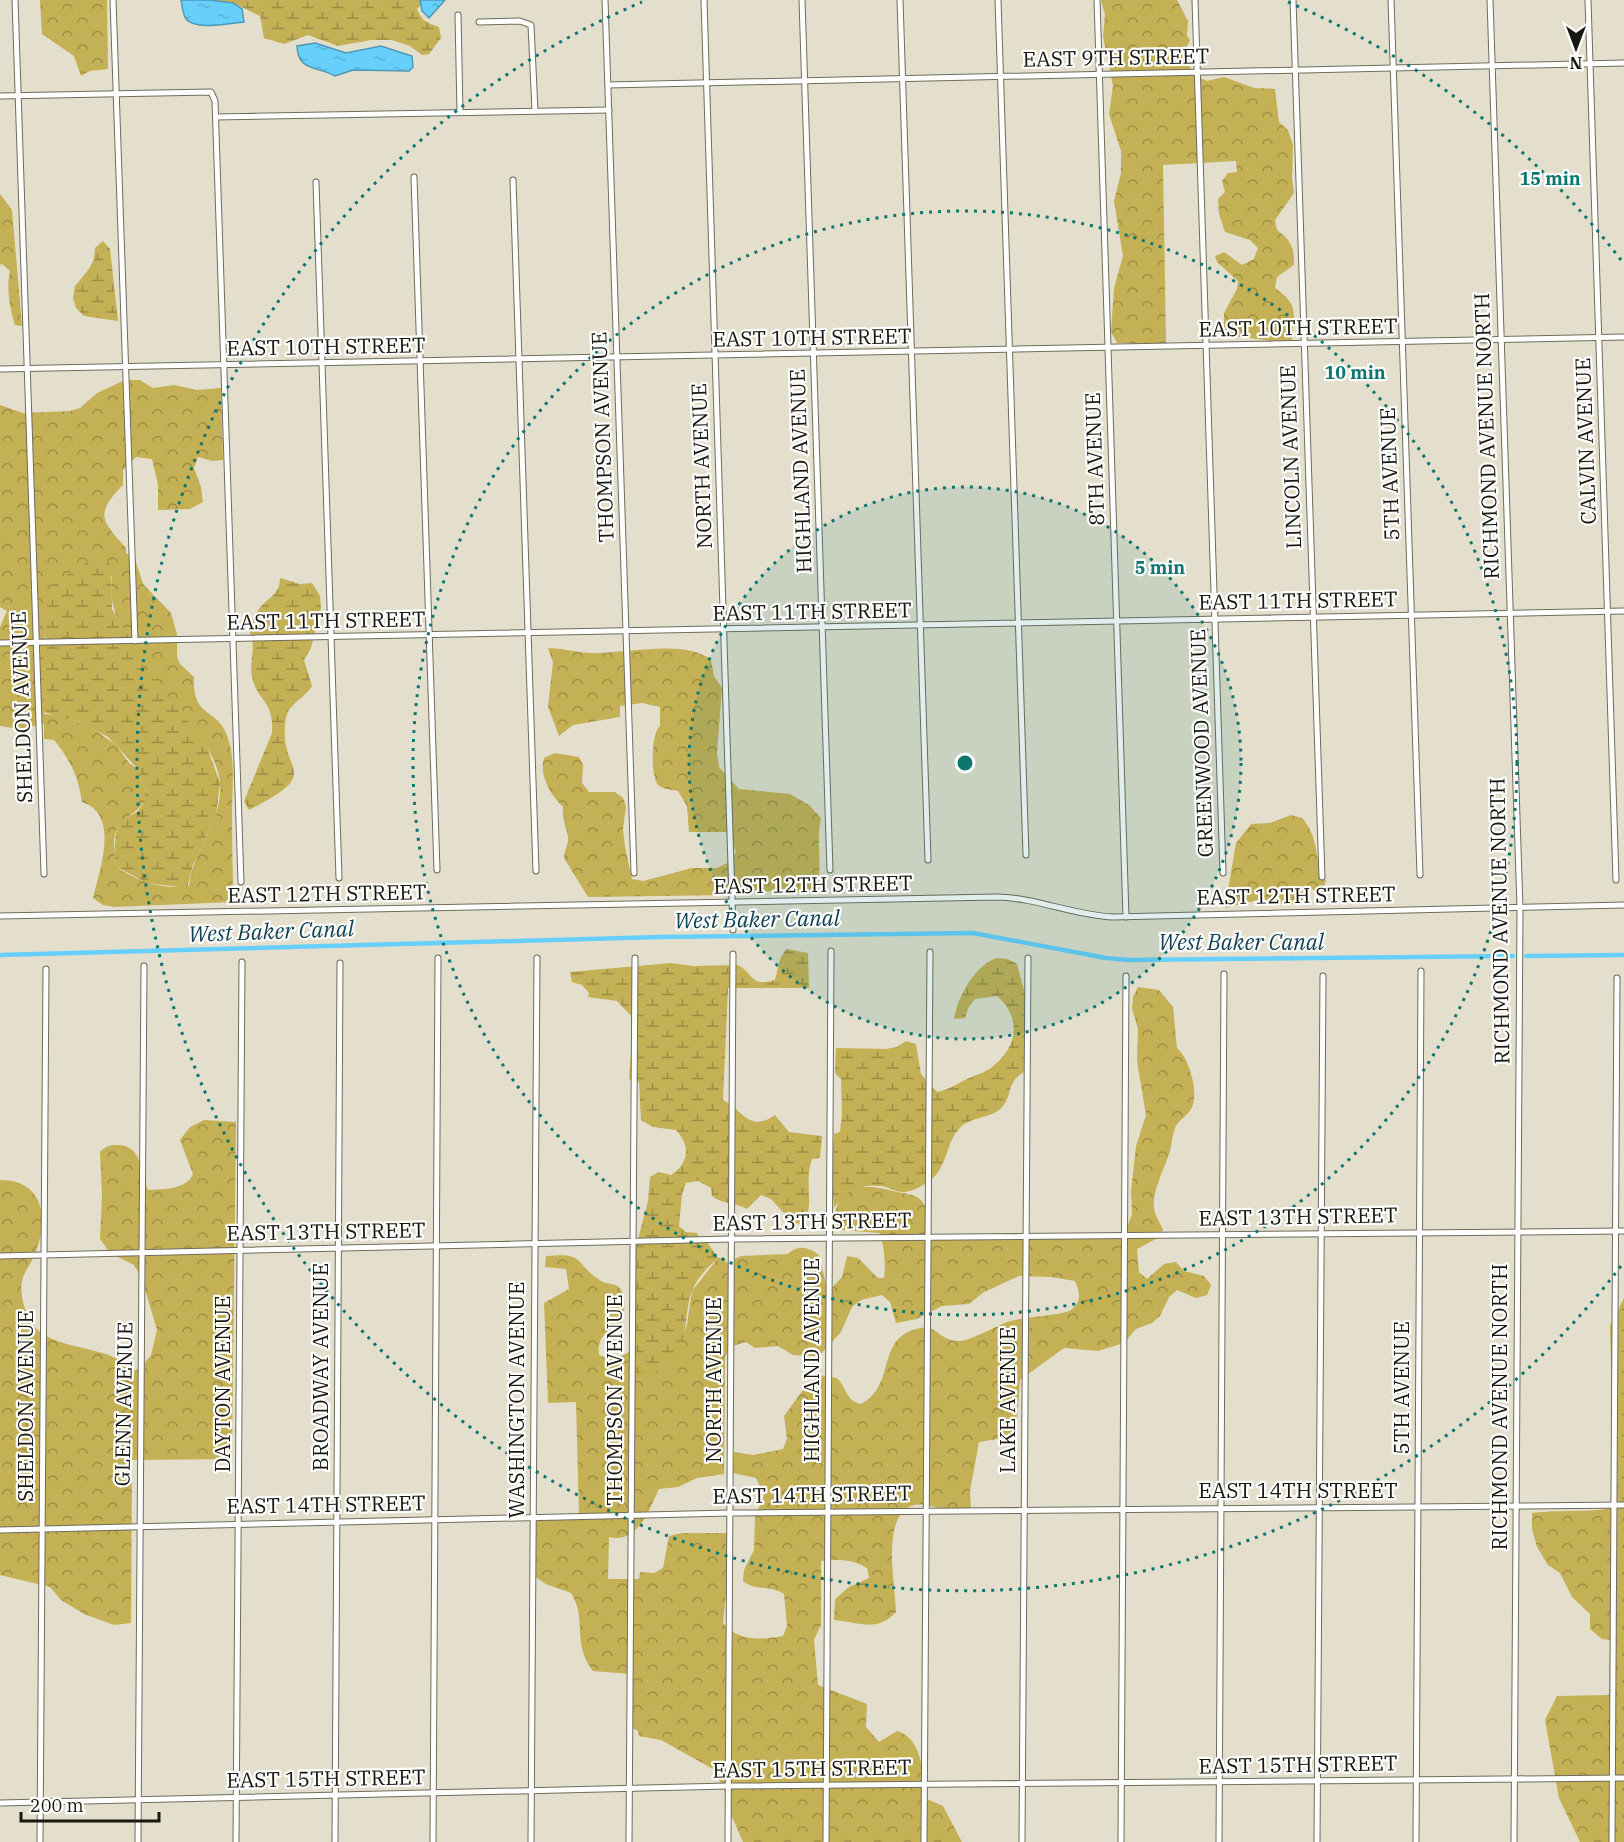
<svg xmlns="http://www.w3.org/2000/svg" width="1624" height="1842" viewBox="0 0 1624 1842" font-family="'IBM Plex Serif',serif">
	<defs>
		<pattern id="forest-crowns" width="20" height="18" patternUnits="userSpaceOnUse" patternTransform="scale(1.5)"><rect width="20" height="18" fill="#c4b055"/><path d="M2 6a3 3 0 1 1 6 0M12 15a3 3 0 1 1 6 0" fill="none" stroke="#9e8e45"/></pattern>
		<pattern id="wetland-marsh" width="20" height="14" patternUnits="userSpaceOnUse" patternTransform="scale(1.5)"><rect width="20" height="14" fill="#c4b055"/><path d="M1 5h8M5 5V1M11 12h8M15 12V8" fill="none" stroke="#9e8e45"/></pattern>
		<pattern id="water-ripples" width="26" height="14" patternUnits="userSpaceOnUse" patternTransform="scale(1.5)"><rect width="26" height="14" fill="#67cffc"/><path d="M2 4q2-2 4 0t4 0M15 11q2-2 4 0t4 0" fill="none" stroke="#59b1d7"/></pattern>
	</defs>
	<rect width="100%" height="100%" fill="#e3dfcc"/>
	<g fill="url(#forest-crowns)" fill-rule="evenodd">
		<polygon points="40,0 107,0 108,69 90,71 81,76 74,56 42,34"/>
		<path d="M1101,0H1177L1188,21L1187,36L1190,40L1184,54L1188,65L1198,77L1207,81L1224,77L1254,88L1275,89L1279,122L1288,130L1293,145L1292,178L1294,193L1275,220L1277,230C1292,241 1294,248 1294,265L1277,277L1275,288C1302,307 1292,315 1292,343L1224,335V313L1237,289L1238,281L1217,262L1215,256L1224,252L1242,265L1254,259L1258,248L1250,240L1225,232L1219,214L1218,199L1225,192L1222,181L1228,173L1237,172L1236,161L1163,165L1166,343H1117L1111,332L1114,288L1123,256L1114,201L1121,173V151L1109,114L1113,86L1103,36L1105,15Z"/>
		<path d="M0,194L12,210L22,326L15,325C10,310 6,287 10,271L2,264L0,265Z"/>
		<path d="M125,380H140L153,388L174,385L197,390L221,388L223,460L212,461L198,457L194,468L201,487L203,502L190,509L158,510V485L152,459L136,457L123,470V485C93,515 103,522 126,548V553L135,559L143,584L171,613L177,634V657L180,664L194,677C192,723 221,704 230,745C235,768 232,791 232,814C232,844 233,873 233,902L114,907L103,905L93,898C99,871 121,815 82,802C78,776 71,761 54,740L44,739V724L19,729L0,726V627L7,611L0,607V405L23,413L70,411L80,408L97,393ZM112,576C110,606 114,614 129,639L127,644L119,646H134C149,697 226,738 220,795C217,828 192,854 189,886C165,890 137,882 117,867C113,854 111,830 123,821C131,814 138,810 145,802V791L138,769L129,763L116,745L89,726L58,715L44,714V640L50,591Z"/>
		<path d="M548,648C562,648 574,652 589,653C622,655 685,638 711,660L714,676L722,688L717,753L719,767L739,789L790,794L809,805L821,818C816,840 822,862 818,885L805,893L737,890L726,895L588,897L564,858C564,850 569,845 568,837C566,825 562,821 563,807C550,794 539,776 544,758L555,753L579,757L583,765L582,783L589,792H615L623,798L626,806L623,829L625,847L632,879L643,881L692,868H717L729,862L736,852L731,838L726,832H689L687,806L678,791C673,790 664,789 659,786C650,779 651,732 660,726V707L642,703L620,706V717L573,725L559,736L548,707L553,662Z"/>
		<path d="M1291,815L1302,818C1319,837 1315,858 1322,880H1326L1321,896L1312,889L1298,905L1254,901L1225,908L1236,843L1251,824L1270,823Z"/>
		<path d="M1138,987L1159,990L1173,1007L1177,1048C1189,1058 1199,1092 1192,1107C1188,1116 1178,1120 1175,1128C1172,1136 1172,1143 1170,1151C1165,1168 1152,1190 1154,1208C1155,1215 1160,1223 1163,1230L1156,1239L1137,1249L1139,1272L1147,1279L1164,1264L1176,1262L1184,1271L1204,1276L1211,1285L1207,1295L1196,1298L1177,1290L1169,1297L1160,1316L1152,1323L1136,1329L1124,1343L1098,1351L1064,1348L1020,1380L1016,1436L979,1442L970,1491L971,1508C961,1508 952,1508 943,1508C933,1508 924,1503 915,1505C879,1512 896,1588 896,1612C877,1633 859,1622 834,1620L835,1599L849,1587L869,1578L867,1568C853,1559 838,1559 821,1561V1625L814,1640L818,1685L867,1704L866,1727L879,1742L897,1731C924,1739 922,1775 927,1799L943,1806L962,1842H743L729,1810L724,1789L713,1769L661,1740L639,1736L638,1731L631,1727L630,1674L593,1671C571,1643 588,1620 571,1593L546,1584L534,1576V1515L579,1516L576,1402L548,1403L544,1303L569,1289L566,1269L545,1267L546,1256C587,1252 573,1263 601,1281C607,1285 617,1282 621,1290C627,1299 624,1313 622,1322C608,1333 597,1334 599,1355L606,1358H620L623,1375L662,1369L677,1354L687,1324L692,1291L718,1258H725L726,1263L741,1256L788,1254C798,1244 809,1247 819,1255L826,1284L831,1289L842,1277L847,1256L858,1258L878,1278H884C886,1264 884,1247 880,1233L841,1230L834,1222C837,1183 862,1183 893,1191C905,1194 919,1193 925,1206C929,1214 928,1225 928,1234L938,1237L1125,1233L1132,1214L1131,1191L1136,1146L1146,1115L1137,1061L1138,1029L1132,1008L1133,997ZM1019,1276L1051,1277L1075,1281C1080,1293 1082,1301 1071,1310C1064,1315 1021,1317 1007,1322C997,1326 971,1340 961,1341C946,1342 940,1333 929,1327C871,1331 900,1384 861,1404C845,1400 847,1388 837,1378L820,1375L803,1390L784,1416L787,1439L783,1449L753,1455L734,1452L733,1473L756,1478L764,1495L755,1517L754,1550L744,1570L743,1581C757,1592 768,1584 784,1594L787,1626L783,1636C762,1640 736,1641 723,1623L730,1556L728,1533H682L669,1536L663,1568L654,1573L640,1572L639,1579H608L609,1537C638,1544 649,1510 659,1489L678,1487L697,1478L724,1474L725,1356L733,1346L746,1342L755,1348L778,1346L793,1355L814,1356L822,1353L841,1332L852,1307L861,1300L882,1295L890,1302L896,1323L917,1319L942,1306L969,1304L984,1292Z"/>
		<path d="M204,1120L236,1122L232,1459L132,1460L131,1623L114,1625L84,1614L61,1600L50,1587L0,1575V1180C46,1180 49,1222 34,1256C30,1265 24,1272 22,1281C20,1291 23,1303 26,1312C41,1357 111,1339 132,1372L142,1366L151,1355L157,1330L142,1279L134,1265L110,1253L100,1239L102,1196L100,1152C106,1146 109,1145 117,1145C142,1145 140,1170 148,1190C162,1189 187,1190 193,1174L180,1140L190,1127Z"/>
		<path d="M1624,1505V1842H1580L1559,1798L1545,1720L1557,1696L1609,1695L1610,1640L1602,1639L1590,1629V1614L1572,1597L1560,1573L1548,1565L1537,1547L1532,1529V1513C1563,1509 1594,1514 1624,1505Z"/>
	</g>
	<g fill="url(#wetland-marsh)">
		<path d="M210,0H420L421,5L417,9C422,21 427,23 439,27L441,38L429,54L422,55L410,46L392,40H371L338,46L308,35L284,44L264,38L260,16L233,3Z"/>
		<polygon points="103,241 110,249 118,321 84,316 76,308 73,298 75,286 89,269 94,259 95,248"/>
		<polygon points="91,560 102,560 111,565 112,609 130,639 125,646 134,646 143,666 206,744 220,783 216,816 193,865 187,888 147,883 117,867 114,855 116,833 120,822 138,811 145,802 145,791 138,769 108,737 79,722 40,711 39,648 45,638 43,623 50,591 56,582"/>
		<path d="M280,578L300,584L312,583L320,596L321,608L311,648L304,660L312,686C304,699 289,703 286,718C276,775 329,769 249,810L244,801L272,733C274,702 260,703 253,681C248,667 255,652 252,639C251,634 249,632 249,626C253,621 255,615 259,609C268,597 280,595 280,578Z"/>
		<path d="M786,949L808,953L809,988H728L723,1100C744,1111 749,1133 775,1115L789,1132L822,1136L820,1158L812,1159C804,1180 814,1202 805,1223L794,1224L771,1199L761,1195L747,1209C735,1202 723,1205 712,1196L711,1188L698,1181L686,1183L682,1194L679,1226L686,1232L697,1233L701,1243L707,1242L718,1258C709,1266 696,1279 692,1291C683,1313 690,1353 664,1368C656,1373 634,1372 623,1375V1365L618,1358L629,1352L634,1345L636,1247L648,1201L650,1177L659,1172L671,1175C689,1163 691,1146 676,1130L653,1127L641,1120L639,1082L629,1079L634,1019L617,1001L588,997L589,993L582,985L572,982L570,972L671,963L693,966L738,965C755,975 750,987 775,980L780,959Z"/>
		<path d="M996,958L1008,959L1017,964L1025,994L1027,1071C1004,1080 1014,1099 999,1110C987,1119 968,1117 958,1130C946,1144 947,1166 932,1179C924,1185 913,1192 903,1192C895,1192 889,1187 881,1186C860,1183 845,1191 834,1208L831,1170L834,1134L840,1132L842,1113L841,1079L835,1073L836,1048L886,1049L897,1047L906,1041L916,1044L921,1074L937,1092C948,1090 957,1084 967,1079C975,1075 985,1073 992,1067C1018,1047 1022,1018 997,996L975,999L968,1008L965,1018L954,1019C958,996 974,967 996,958Z"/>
		<polygon points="1624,1298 1624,1505 1604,1511 1615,1506 1610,1326"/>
	</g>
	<g fill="url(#water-ripples)" stroke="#4f98b5" stroke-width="1.5">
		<path d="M181,0H210L233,3L242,9L244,22C230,23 196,31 186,19C183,15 182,6 181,0Z"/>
		<polygon points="420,0 445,0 429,18 422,11"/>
		<path d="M315,43L346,53L381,46L412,56L413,67L409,71L353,70L335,76C318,66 298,72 297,46Z"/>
	</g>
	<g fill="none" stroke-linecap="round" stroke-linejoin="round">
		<g stroke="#67cffc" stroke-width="4.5">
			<polyline points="0,955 660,937 973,933 1106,958 1129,960 1513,956"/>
			<polyline points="1526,956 1624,955"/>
		</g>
		<g stroke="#6f6c5c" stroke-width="7">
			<g id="minor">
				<polyline points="15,0 44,874"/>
				<polyline points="113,0 135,641"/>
				<polyline points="605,0 634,873"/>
				<polyline points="704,0 733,930"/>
				<polyline points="802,0 830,870"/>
				<polyline points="900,0 928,860"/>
				<polyline points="998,0 1026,855"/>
				<polyline points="1097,0 1126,917"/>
				<polyline points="1195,0 1223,873"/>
				<polyline points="1293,0 1322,877"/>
				<polyline points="1391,0 1420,875"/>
				<polyline points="1490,0 1520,908 1514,1842"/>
				<polyline points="1588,0 1616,880"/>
				<polyline points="458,15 460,112"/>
				<polyline points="479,22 520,21 531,25 535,111"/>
				<polyline points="608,85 1624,63"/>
				<polyline points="0,96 211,92 215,101 241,882"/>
				<polyline points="216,117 609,110"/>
				<polyline points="414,177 437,870"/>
				<polyline points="513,180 536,871"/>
				<polyline points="316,182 339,878"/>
				<polyline points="0,369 1624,337"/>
				<polyline points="0,643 1624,611"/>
				<path d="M0,916L997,897C1037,898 1073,915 1113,917L1624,905"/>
				<polyline points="0,1256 731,1239 1624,1231"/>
				<polyline points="0,1530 730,1513 1624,1505"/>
				<polyline points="0,1803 728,1786 1624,1778"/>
				<polyline points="40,1842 46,969"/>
				<polyline points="138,1842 144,966"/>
				<polyline points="236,1842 242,962"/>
				<polyline points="335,1842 340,963"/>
				<polyline points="433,1842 438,958"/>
				<polyline points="531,1842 537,958"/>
				<polyline points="629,1842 635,958"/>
				<polyline points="728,1842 733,954"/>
				<polyline points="826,1842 831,951"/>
				<polyline points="924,1842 930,952"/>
				<polyline points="1022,1842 1028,958"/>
				<polyline points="1121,1842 1126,976"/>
				<polyline points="1219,1842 1224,974"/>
				<polyline points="1317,1842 1323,976"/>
				<polyline points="1416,1842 1421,971"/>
				<polyline points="1612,1842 1617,978"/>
			</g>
		</g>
		<use href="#minor" stroke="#fff" stroke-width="5"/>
	</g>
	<circle cx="965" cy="763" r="276" fill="#0f766e" fill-opacity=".12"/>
	<g fill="none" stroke="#0f766e" stroke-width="3" stroke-dasharray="3 6">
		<circle cx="965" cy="763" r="276"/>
		<circle cx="965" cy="763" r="552"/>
		<path d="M1621 1266A827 827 0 1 1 642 2M1288 2A827 827 0 0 1 1621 260"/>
	</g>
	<g text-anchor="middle" stroke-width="4.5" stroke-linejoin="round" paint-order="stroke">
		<g font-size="21" fill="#181710" stroke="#fff">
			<text transform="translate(1116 58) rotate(-1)" y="7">EAST 9TH STREET</text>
			<text transform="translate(1298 328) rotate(-1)" y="7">EAST 10TH STREET</text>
			<text transform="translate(812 338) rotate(-1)" y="7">EAST 10TH STREET</text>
			<text transform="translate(326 347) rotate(-1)" y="7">EAST 10TH STREET</text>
			<text transform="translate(1487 436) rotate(-92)" y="7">RICHMOND AVENUE NORTH</text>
			<text transform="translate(603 437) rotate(-92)" y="7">THOMPSON AVENUE</text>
			<text transform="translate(1586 441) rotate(-92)" y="7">CALVIN AVENUE</text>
			<text transform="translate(1291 457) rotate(-92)" y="7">LINCOLN AVENUE</text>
			<text transform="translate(1095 459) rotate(-92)" y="7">8TH AVENUE</text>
			<text transform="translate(702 466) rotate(-92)" y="7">NORTH AVENUE</text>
			<text transform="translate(801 471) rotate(-92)" y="7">HIGHLAND AVENUE</text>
			<text transform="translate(1390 474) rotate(-92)" y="7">5TH AVENUE</text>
			<text transform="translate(1298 601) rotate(-1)" y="7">EAST 11TH STREET</text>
			<text transform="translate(812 612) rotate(-1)" y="7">EAST 11TH STREET</text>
			<text transform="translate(326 621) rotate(-1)" y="7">EAST 11TH STREET</text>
			<text transform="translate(22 707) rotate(-92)" y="7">SHELDON AVENUE</text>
			<text transform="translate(1202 743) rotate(-92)" y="7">GREENWOOD AVENUE</text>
			<text transform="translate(813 885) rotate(-1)" y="7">EAST 12TH STREET</text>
			<text transform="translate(327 894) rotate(-1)" y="7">EAST 12TH STREET</text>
			<text transform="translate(1296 896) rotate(-1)" y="7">EAST 12TH STREET</text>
			<text transform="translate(1500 921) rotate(-91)" y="7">RICHMOND AVENUE NORTH</text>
			<text transform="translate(1298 1217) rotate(-1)" y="7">EAST 13TH STREET</text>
			<text transform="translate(812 1222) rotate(-1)" y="7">EAST 13TH STREET</text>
			<text transform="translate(326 1232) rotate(-1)" y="7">EAST 13TH STREET</text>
			<text transform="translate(812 1360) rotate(-90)" y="7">HIGHLAND AVENUE</text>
			<text transform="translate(321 1367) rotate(-90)" y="7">BROADWAY AVENUE</text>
			<text transform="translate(714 1380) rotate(-90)" y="7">NORTH AVENUE</text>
			<text transform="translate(223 1384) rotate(-90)" y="7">DAYTON AVENUE</text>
			<text transform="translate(1402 1388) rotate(-90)" y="7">5TH AVENUE</text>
			<text transform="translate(517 1400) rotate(-90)" y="7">WASHINGTON AVENUE</text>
			<text transform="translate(615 1400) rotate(-90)" y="7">THOMPSON AVENUE</text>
			<text transform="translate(1008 1400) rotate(-90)" y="7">LAKE AVENUE</text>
			<text transform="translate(124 1404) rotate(-89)" y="7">GLENN AVENUE</text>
			<text transform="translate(26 1406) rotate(-90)" y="7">SHELDON AVENUE</text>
			<text transform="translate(1500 1407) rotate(-90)" y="7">RICHMOND AVENUE NORTH</text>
			<text x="1298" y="1498">EAST 14TH STREET</text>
			<text transform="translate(812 1495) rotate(-1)" y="7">EAST 14TH STREET</text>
			<text transform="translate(326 1505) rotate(-1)" y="7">EAST 14TH STREET</text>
			<text transform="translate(1298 1765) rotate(-1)" y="7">EAST 15TH STREET</text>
			<text transform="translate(812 1769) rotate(-1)" y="7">EAST 15TH STREET</text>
			<text transform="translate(326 1779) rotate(-1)" y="7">EAST 15TH STREET</text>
		</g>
		<g font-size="22" font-style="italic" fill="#134154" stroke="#fff">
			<text transform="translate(757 919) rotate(-1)" y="8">West Baker Canal</text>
			<text transform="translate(271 931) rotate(-2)" y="8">West Baker Canal</text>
			<text x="1241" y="950">West Baker Canal</text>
		</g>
	</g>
	<circle cx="965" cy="763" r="9" fill="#0f766e" stroke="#fff" stroke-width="3"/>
	<g font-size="18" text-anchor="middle" font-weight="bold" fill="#0f766e" stroke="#fff" stroke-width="4.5" stroke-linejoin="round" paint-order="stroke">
		<text x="1550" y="185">15 min</text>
		<text x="1355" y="379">10 min</text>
		<text x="1160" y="574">5 min</text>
	</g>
	<g transform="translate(1576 48) rotate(180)" stroke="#ffffff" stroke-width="4.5" paint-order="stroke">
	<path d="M0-4.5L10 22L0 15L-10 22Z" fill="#181710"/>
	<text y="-9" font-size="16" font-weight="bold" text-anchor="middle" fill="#181710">N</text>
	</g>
	<path d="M21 1812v9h138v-9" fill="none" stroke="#181710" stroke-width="3"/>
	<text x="30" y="1812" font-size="18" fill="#181710" stroke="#ffffff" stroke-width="4.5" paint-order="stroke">200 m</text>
</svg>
